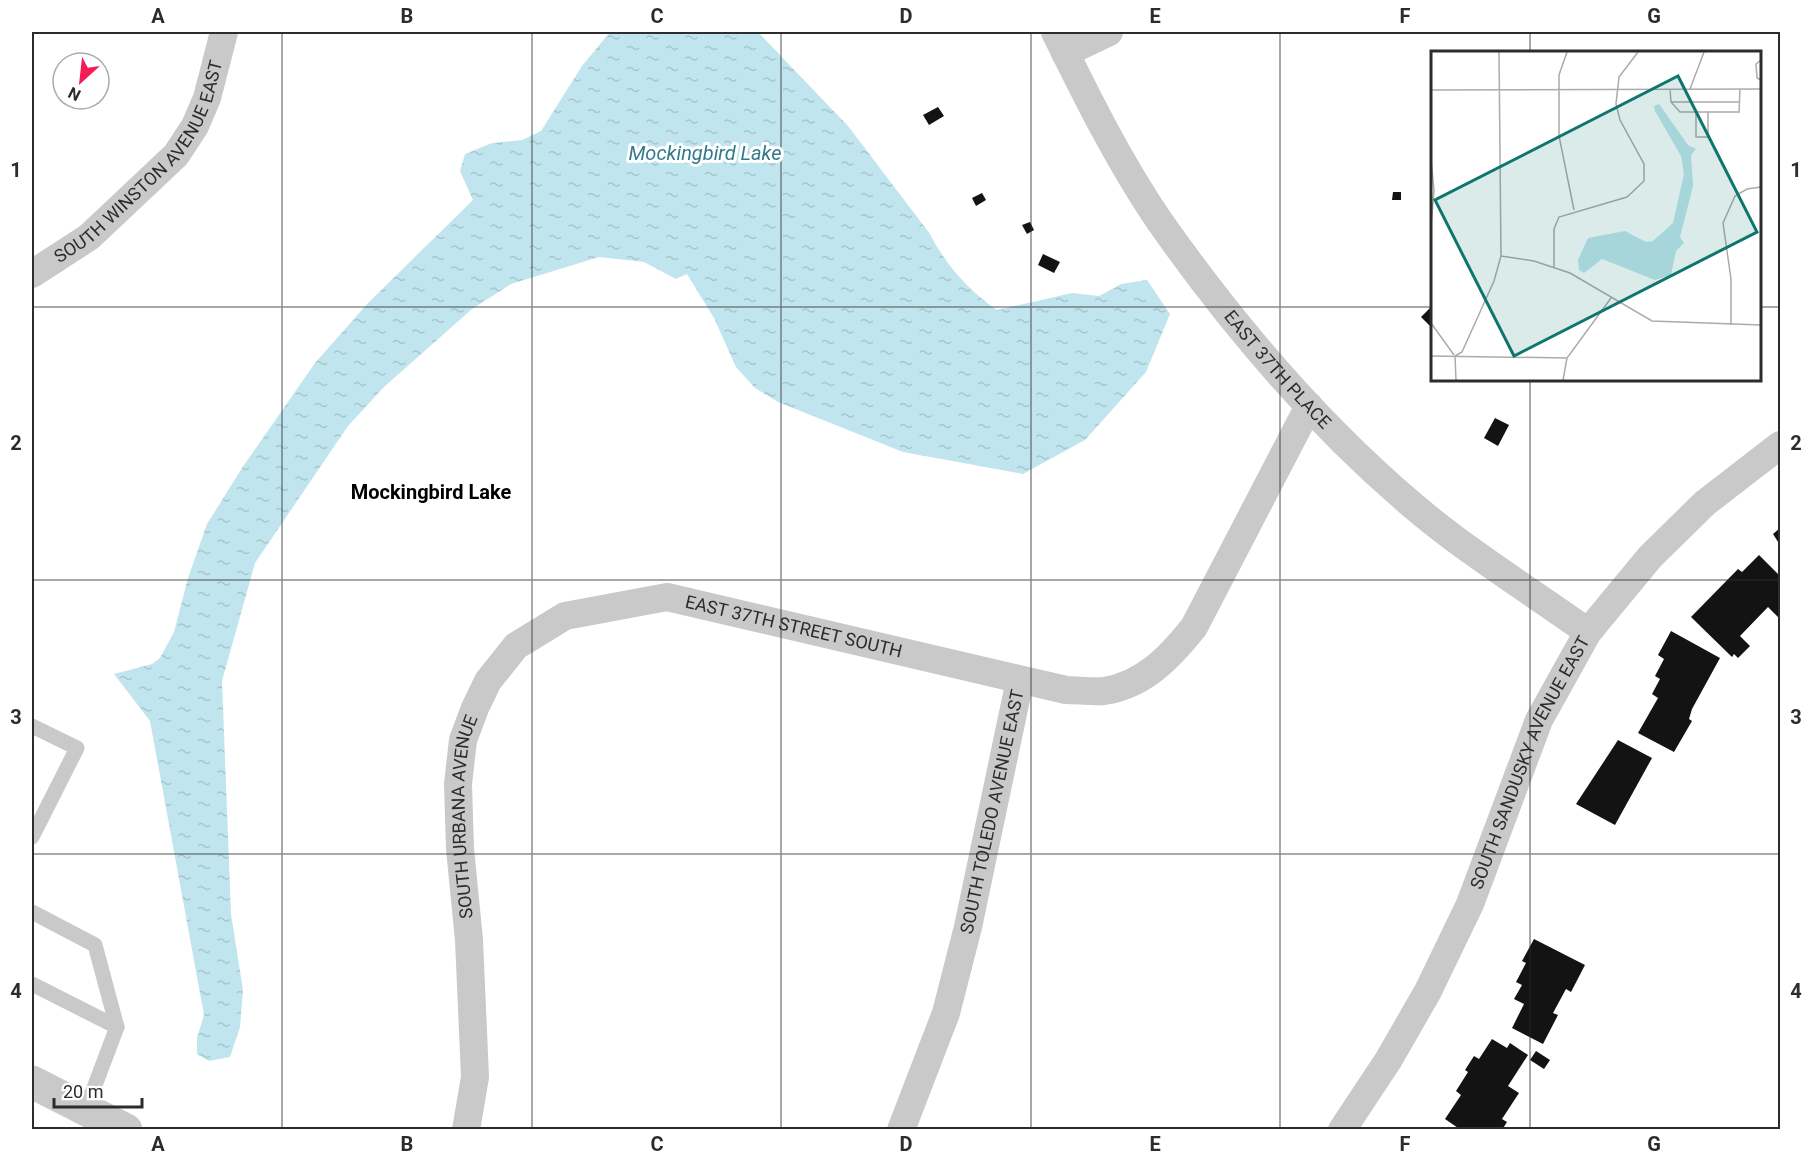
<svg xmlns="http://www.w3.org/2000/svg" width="1812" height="1161" viewBox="0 0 1812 1161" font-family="Roboto,sans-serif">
	<defs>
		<pattern id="water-ripples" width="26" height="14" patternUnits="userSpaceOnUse" patternTransform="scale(1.5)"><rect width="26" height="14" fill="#c1e5ee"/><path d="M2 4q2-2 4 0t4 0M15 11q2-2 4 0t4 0" fill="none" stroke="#a6c5cc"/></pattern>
	</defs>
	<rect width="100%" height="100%" fill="#fff"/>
	<path fill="url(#water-ripples)" d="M610,32H758L848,126L930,234C945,264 970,292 997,310L1072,293L1099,296L1121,284L1147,280L1170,314L1146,372L1085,440L1023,474L903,452L778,402L755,388L736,367L714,318L687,274L676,279L644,262L599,257L511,284L472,309L384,387L348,426L255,563L222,681L231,914L243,990L240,1027L230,1057L209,1061L197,1054V1038L204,1015L150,721L114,674L152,664L160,658L174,632L188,578L207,524L242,468L315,363L368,303L473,200L460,171L465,154L492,143L522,140L541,131L582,66Z"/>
	<g fill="#131313">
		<polygon points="938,107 944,116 929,125 923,115"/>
		<polygon points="1393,192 1401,192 1401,200 1392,200"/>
		<polygon points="982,193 986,200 976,206 972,198"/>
		<polygon points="1030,222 1034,230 1027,234 1022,225"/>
		<polygon points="1043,254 1060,262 1054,273 1038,265"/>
		<polygon points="1432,306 1432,323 1430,326 1421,317"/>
		<polygon points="1495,418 1509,425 1498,446 1484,438"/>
		<polygon points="1780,528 1780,545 1773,534"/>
		<polygon points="1759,555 1780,576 1780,619 1768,607 1740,636 1750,646 1738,658 1734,654 1732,657 1691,617 1738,569 1742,572"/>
		<polygon points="1671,631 1720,658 1692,709 1689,719 1692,721 1674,752 1638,733 1658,698 1652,694 1660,679 1655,676 1664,659 1658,655"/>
		<polygon points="1618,740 1652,758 1615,825 1576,804"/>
		<polygon points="1534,939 1585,965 1571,992 1566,989 1553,1013 1558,1015 1543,1044 1512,1028 1524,1004 1514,999 1522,985 1516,982 1526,963 1522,961"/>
		<polygon points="1492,1039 1507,1048 1510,1043 1528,1055 1508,1086 1519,1093 1502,1119 1507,1122 1502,1130 1461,1130 1445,1119 1461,1095 1456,1091 1468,1072 1465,1070 1474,1056 1479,1059"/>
		<polygon points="1536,1051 1550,1060 1544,1069 1530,1060"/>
	</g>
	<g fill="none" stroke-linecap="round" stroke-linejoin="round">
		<g stroke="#c9c9c9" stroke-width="15">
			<polyline points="32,726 77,748 32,837"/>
			<polyline points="32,912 95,945 117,1027 86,1109"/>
			<polyline points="32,984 117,1027"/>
		</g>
		<g stroke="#c9c9c9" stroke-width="28">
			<path id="s1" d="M1055,32C1086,95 1118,160 1158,219C1230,322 1315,422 1411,504C1466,551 1529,590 1588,632"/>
			<polyline points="1065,53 1109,32"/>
			<path id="s2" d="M32,274L89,237L176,155L195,126L207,98L224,32"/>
			<path id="s3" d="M466,1130L475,1077L469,940L460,849L458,784L463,740L475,708L488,681L516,646L565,616L667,597L1066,690C1078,690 1092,692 1104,691C1144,685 1170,657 1194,627L1309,406"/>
			<path id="s4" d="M901,1130L946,1013L968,927L1020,680"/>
			<path id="s5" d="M1342,1130L1389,1059L1428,991L1470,904L1539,720L1588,632L1650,557L1705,503L1780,445"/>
		</g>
		<polyline stroke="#c9c9c9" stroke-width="33" points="32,1082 126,1130"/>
	</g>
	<path fill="none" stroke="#2c2c2c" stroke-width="1.5" stroke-opacity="0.55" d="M282,32V1130M532,32V1130M781,32V1130M1031,32V1130M1280,32V1130M1530,32V52M32,307H1432M1760,307H1780M1530,380V1130M32,580H1780M32,854H1780"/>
	<g text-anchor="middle" stroke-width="6" stroke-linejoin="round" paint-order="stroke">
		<g font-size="18" fill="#2c2c2c" stroke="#fff">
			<text dy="6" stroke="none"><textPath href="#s2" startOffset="160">SOUTH WINSTON AVENUE EAST</textPath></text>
			<text dy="6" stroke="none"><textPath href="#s1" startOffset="406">EAST 37TH PLACE</textPath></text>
			<text dy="6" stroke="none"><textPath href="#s3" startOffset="792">EAST 37TH STREET SOUTH</textPath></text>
			<text dy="6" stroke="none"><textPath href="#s5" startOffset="414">SOUTH SANDUSKY AVENUE EAST</textPath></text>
			<text dy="6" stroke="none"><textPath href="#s4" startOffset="332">SOUTH TOLEDO AVENUE EAST</textPath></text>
			<text dy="6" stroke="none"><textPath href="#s3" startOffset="315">SOUTH URBANA AVENUE</textPath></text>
		</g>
		<g font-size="20" font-style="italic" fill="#317b8d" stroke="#fff">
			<text x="705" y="160">Mockingbird Lake</text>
		</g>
		<g font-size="20" font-weight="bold" fill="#000" stroke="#fff">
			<text x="431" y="499">Mockingbird Lake</text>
		</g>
	</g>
	<g transform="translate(1431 51)">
		<rect width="330" height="330" fill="#fff"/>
		<path d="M228,53L257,94L265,98L260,104L262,135L249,186L253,192L245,200L240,224L224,229L171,208L153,222L148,219L147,209L157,187L194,180L215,191L222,190L242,172L253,123L250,105L224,60L223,55Z" fill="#c1e5ee"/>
		<path fill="none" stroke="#ababab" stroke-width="1.5" d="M136,1L128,24V85L143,159M330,9L325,13L326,27L330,29M239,38L240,51L249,61H308L309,38M259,38L273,1M0,39L330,38M240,51H309M265,61V86H277V61M0,108L3,139L0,175M70,205L103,210L139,222L221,270L330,274M123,216V178L128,166L196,146L213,130V113L189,69L185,53L188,26L207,1M0,272L23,304M300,274V228L292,172L304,145L316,138L330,136M0,305L136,307M24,305L31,301L63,230L70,205L68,1M24,305L25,329M132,329L136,307L180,247"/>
		<path fill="#0f766e" fill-opacity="0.15" stroke="#0f766e" stroke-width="3" d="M247,25L326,181L83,305L4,149Z"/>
		<rect width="330" height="330" fill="none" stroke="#2c2c2c" stroke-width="3"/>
	</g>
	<rect width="1812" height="1161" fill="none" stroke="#ffffff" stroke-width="66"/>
	<g transform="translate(81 81) rotate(207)"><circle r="28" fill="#ffffff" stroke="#ababab" stroke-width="1.5"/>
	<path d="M0-4.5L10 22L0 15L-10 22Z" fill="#f51b54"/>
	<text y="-9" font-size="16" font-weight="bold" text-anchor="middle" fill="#2c2c2c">N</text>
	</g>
	<path d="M54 1098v9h88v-9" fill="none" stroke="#2c2c2c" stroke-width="3"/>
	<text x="63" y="1098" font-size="18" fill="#2c2c2c" stroke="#ffffff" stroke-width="4.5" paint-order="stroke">20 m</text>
	<rect x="33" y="33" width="1746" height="1095" fill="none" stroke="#2c2c2c" stroke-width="2"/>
	<g font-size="20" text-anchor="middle" font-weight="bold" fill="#2c2c2c">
		<text x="158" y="23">A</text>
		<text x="407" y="23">B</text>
		<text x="657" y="23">C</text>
		<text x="906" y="23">D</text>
		<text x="1155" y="23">E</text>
		<text x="1405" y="23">F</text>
		<text x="1654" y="23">G</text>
		<text x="16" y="177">1</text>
		<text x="1796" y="177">1</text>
		<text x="16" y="450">2</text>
		<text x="1796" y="450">2</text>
		<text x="16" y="724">3</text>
		<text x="1796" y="724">3</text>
		<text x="16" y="998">4</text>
		<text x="1796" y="998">4</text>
		<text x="158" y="1151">A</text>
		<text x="407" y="1151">B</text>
		<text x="657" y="1151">C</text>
		<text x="906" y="1151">D</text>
		<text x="1155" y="1151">E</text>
		<text x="1405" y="1151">F</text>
		<text x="1654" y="1151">G</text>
	</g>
</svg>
